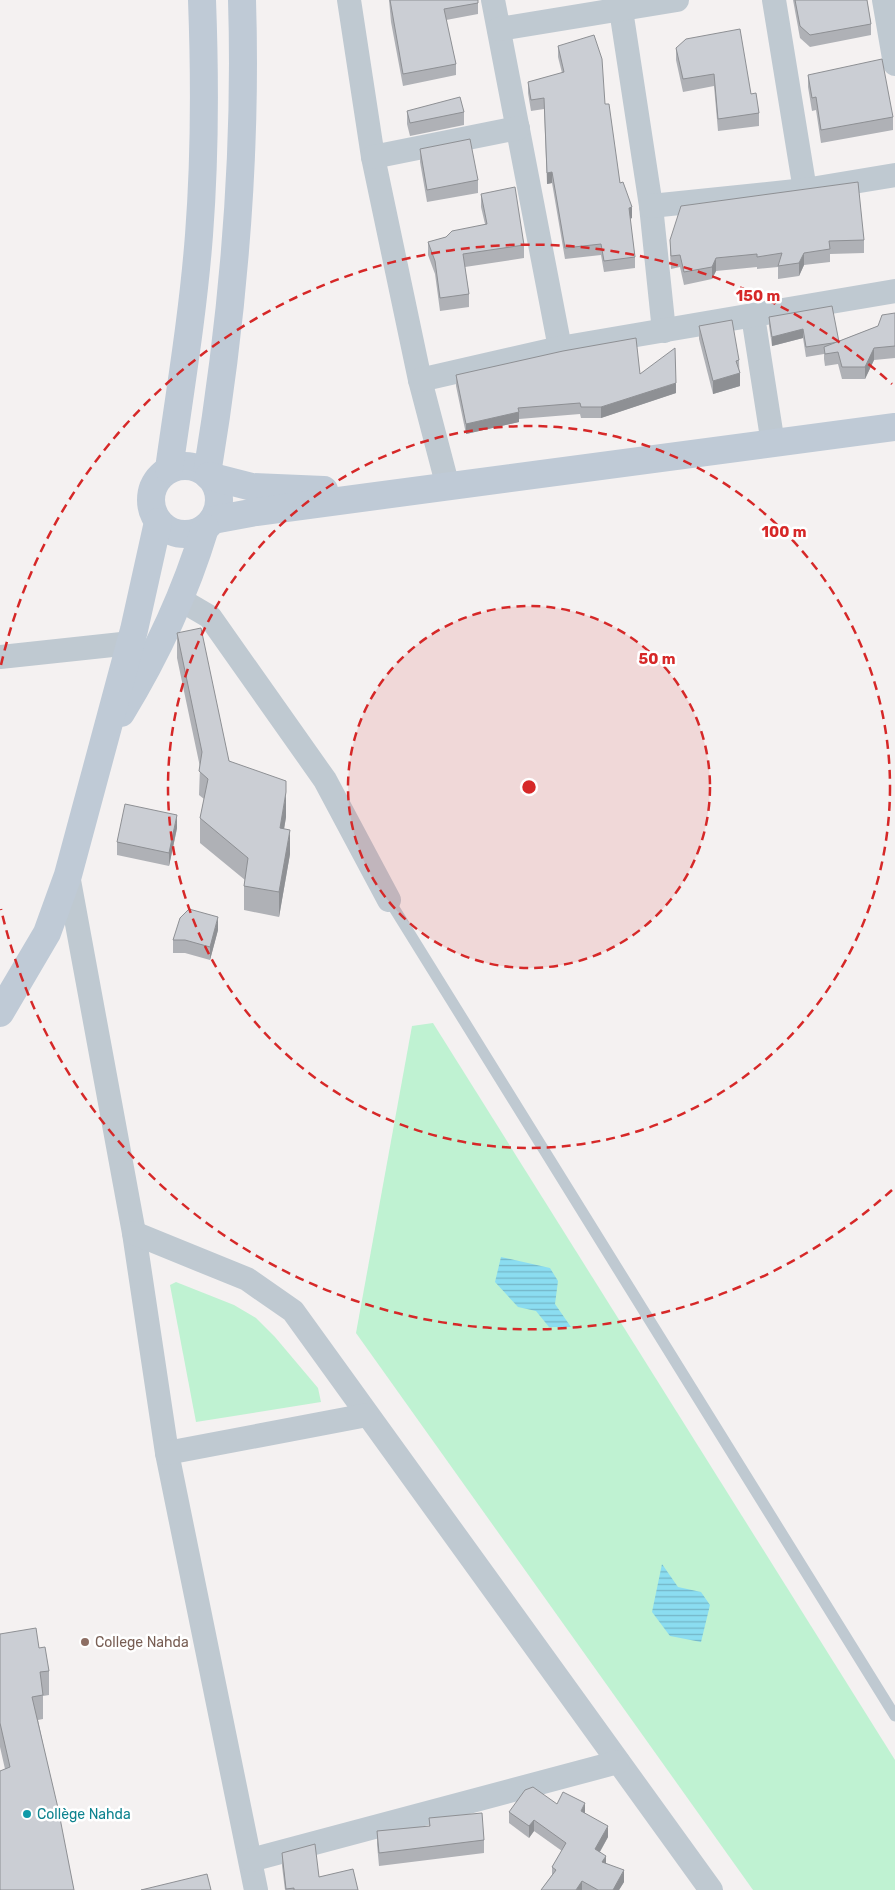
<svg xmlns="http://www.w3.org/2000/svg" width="895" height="1890" viewBox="0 0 895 1890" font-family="Rubik,sans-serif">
	<defs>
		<pattern id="water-rules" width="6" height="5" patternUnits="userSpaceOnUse" patternTransform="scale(1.25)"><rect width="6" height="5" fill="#8bddf1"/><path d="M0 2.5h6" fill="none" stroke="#74b6c7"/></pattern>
	</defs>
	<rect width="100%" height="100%" fill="#f4f1f1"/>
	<g fill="#bff2d2">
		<polygon points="433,1023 895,1760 895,1890 753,1890 356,1333 412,1026"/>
		<polygon points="176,1282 234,1305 256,1318 275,1337 318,1388 321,1402 196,1422 170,1285"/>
	</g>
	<g fill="url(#water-rules)">
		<polygon points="501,1257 550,1268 558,1281 555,1304 571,1327 549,1327 536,1311 518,1307 495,1282"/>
		<polygon points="662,1564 678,1587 701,1592 710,1605 701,1642 670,1636 652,1612"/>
	</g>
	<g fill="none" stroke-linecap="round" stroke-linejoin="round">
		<polyline stroke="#bfc9d1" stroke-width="11" points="389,900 895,1716"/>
		<g stroke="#bfc9d1" stroke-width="24">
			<polyline points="349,0 373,157 420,380 448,487"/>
			<polyline points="493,0 560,348"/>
			<polyline points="774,0 805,190"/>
			<polyline points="884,0 895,64"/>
			<polyline points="621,10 651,206 664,331"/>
			<polyline points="499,29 677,0"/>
			<polyline points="373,157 518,128"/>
			<polyline points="651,206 805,190 895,175"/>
			<polyline points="753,316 773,444"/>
			<polyline points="420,380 560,348 895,291"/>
			<polyline points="181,600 210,617 325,780 389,900"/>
			<polyline points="0,657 131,643"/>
			<polyline points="68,875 134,1233 167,1453 256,1890"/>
			<polyline points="134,1233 247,1279 293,1311 711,1890"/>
			<polyline points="167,1453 367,1415"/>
			<polyline points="251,1860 618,1762"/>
		</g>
		<g stroke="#bfcad6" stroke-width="28">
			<circle cx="185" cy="500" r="34"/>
			<path d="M169,469C180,391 193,314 199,235C205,157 205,79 202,0"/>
			<path d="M207,474C233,317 247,159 242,0"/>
			<polyline points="209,476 252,487 324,490"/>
			<polyline points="213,520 256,512 895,427"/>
			<path d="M121,713C157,654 185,594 205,528"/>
			<polyline points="0,1013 47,933 68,875 134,630 158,522"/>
		</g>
	</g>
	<g fill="#afb1b6">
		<polygon points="389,0 478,0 478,14 446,20 456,64 456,75 403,86 391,22"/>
		<polygon points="793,0 867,0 871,24 871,35 810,47 800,38"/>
		<polygon points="558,46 605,104 620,183 632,218 630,219 635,257 635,268 604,272 601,255 565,259 552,183 547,184 544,109 531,111 528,93 528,82 562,73 558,57"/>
		<polygon points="676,48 751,94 759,113 759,126 718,131 714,86 683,92 676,60"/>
		<polygon points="808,75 893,117 893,130 821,143 816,110 812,111 808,87"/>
		<polygon points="407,111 464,112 464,125 410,136 407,124"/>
		<polygon points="420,149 478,180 478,193 427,202 420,162"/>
		<polygon points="481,194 524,245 524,258 465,267 469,294 469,307 440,311 435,274 428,255 428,242 446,237 485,224 481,207"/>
		<polygon points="670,240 864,240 864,253 830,254 830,262 804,265 799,276 778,279 778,267 757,269 757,267 716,271 712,279 684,285 680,267 671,269 670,253"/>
		<polygon points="895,313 895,358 874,360 865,379 842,379 838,364 825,366 824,359 824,354 806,357 803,338 772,346 769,326 769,317 839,341 878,326"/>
		<polygon points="699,326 739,360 740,386 713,394 699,339"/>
		<polygon points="640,374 676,393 601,418 581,418 580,414 519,419 519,422 466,434 456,386 456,375"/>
		<polygon points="177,633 229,761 286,817 284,829 290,854 279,917 244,910 244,886 245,880 200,843 200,818 204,799 199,795 200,767 177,658"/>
		<polygon points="177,828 169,866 117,855 117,842"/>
		<polygon points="218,930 210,960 185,953 173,953 173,940"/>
		<polygon points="0,1634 39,1648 49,1671 49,1695 43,1696 43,1719 38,1720 74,1890 5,1769 0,1747"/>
		<polygon points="557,1804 585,1813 608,1837 600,1852 606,1863 624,1882 619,1890 541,1890 552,1875 552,1867 562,1851 534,1831 529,1838 509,1823 509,1812"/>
		<polygon points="429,1818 484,1840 484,1853 379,1866 377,1844 377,1831 429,1826"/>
		<polygon points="282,1853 319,1877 358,1890 285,1890 282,1866"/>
	</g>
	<g fill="#8e9094">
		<polygon points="552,172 552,183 547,184 547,173"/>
		<polygon points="632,207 632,218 629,219 629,208"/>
		<polygon points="804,253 804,265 799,276 799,263"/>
		<polygon points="716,258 716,271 712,279 712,267"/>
		<polygon points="803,329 803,338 772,346 772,337"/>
		<polygon points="874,348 874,360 865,379 865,367"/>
		<polygon points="740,373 740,386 713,394 713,381"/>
		<polygon points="676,383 676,393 601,418 601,407"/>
		<polygon points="519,412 519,422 466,434 466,424"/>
		<polygon points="286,792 286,817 280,853 280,828"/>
		<polygon points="177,815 177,828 169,866 169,853"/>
		<polygon points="290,830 290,854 279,917 279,892"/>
		<polygon points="218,917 218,930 210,960 210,947"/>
		<polygon points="585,1803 585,1815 581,1811"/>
		<polygon points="534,1820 534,1831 529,1838 529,1826"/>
		<polygon points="608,1826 608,1837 595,1860 595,1849"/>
		<polygon points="606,1856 606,1867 602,1862"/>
		<polygon points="624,1870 624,1882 619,1890 613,1890"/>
		<polygon points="582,1881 582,1890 576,1890"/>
	</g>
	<g fill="#cbced4" stroke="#8e9094">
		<polygon points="390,0 478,0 478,3 444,9 456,64 403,74"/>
		<polygon points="795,0 867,0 871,24 810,35 800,26"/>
		<polygon points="740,29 751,94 756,93 759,113 718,119 714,74 683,79 676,48 686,39"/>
		<polygon points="594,35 602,59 605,104 609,104 620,183 623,182 632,207 629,208 635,257 604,261 601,244 565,248 552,172 547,173 544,98 531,100 528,82 564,72 558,46"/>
		<polygon points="882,59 893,117 821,130 816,97 812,98 808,75"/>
		<polygon points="460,97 464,112 410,123 407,111"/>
		<polygon points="470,139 478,180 427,190 420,149"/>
		<polygon points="858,182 864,240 829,241 830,249 804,253 799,263 778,266 782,253 757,257 757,254 716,258 712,267 684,272 680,255 671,256 670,240 681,206"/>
		<polygon points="515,187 524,245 463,254 469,294 440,298 435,261 428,242 446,237 452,231 487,224 481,194"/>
		<polygon points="832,306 839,342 806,347 803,329 772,337 769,317"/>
		<polygon points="895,313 895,346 874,348 865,367 842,367 838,352 825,354 824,347 878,326 882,315"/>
		<polygon points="732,320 739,360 736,361 740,373 713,381 699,326"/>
		<polygon points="636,338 640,374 675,348 676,383 601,407 581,407 580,403 518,408 519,412 466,424 456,375 563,351"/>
		<polygon points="201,628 229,761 286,781 286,792 280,828 290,830 279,892 244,886 248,858 200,818 208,779 199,771 202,752 177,633"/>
		<polygon points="125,804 177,815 169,853 117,842"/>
		<polygon points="189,909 218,917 210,947 185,940 173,940 180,918"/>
		<polygon points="36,1628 39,1648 45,1647 49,1671 40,1672 43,1695 32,1697 58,1808 74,1890 0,1890 0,1771 10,1767 0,1723 0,1634"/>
		<polygon points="533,1787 557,1804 563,1792 585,1803 581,1811 608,1826 595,1849 606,1856 602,1862 624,1870 613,1890 598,1890 582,1881 576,1890 541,1890 556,1870 552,1867 566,1843 534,1820 529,1826 509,1812 525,1790"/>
		<polygon points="482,1813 484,1840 379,1853 377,1831 430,1826 429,1818"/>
		<polygon points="315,1844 319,1877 353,1869 358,1890 294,1890 294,1888 286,1889 282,1853"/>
		<polygon points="207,1874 211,1890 141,1890"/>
	</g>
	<circle cx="529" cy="787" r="181" fill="#d62828" fill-opacity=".12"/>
	<g fill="none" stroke="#d62828" stroke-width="2.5" stroke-dasharray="9 6">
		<circle cx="529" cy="787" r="181"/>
		<circle cx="529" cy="787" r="361"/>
		<path d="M892 1190A542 542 0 0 1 1 909M1 665A542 542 0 0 1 892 384"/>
	</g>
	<circle fill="#8d6e63" stroke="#fff" stroke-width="2" cx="85" cy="1642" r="5"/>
	<circle fill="#0f9aa8" stroke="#fff" stroke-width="2" cx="27" cy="1814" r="5"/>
	<g text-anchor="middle" stroke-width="5" stroke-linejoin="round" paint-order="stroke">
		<g font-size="14" fill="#785e54" stroke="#fff" text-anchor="start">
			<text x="95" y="1647">College Nahda</text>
		</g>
		<g font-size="14" fill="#0d838f" stroke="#fff" text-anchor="start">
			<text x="37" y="1819">Collège Nahda</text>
		</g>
	</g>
	<circle cx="529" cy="787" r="8" fill="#d62828" stroke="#fff" stroke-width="2.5"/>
	<g font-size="15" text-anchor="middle" font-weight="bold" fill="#d62828" stroke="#fff" stroke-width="5" stroke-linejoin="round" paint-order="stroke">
		<text x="758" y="301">150 m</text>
		<text x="784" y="537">100 m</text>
		<text x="657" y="664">50 m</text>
	</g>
</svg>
